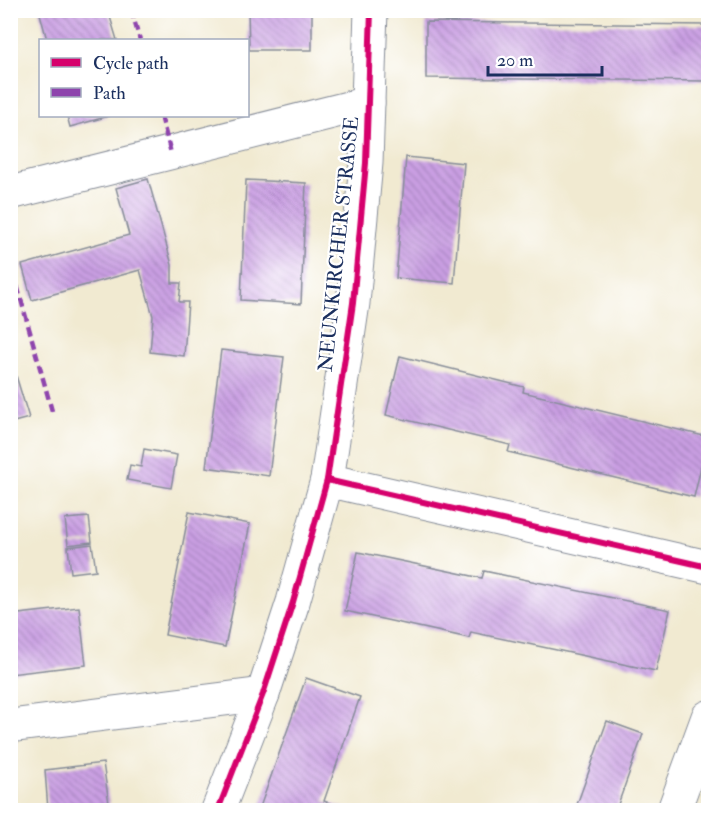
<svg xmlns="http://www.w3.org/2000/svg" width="719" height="821" viewBox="0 0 719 821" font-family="'IM FELL Double Pica',serif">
	<defs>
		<pattern id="building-back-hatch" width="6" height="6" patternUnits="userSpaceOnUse" patternTransform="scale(1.5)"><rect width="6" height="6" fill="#ca9fe3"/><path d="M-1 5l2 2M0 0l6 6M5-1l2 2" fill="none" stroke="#a382bb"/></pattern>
	</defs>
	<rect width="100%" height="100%" fill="#fff"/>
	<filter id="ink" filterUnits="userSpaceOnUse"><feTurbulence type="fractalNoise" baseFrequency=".0167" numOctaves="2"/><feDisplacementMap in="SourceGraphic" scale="12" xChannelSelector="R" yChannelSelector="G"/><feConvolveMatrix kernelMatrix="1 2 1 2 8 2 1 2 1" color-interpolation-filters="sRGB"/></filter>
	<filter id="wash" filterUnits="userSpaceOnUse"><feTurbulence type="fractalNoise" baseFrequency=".008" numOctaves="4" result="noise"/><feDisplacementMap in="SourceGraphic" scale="24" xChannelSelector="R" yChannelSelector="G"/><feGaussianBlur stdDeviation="1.35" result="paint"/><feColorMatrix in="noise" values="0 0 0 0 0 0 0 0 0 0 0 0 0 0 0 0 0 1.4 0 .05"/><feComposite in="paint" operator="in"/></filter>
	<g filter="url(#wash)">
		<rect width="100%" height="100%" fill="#f1ead1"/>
		<g id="blocks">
			<g fill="url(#building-back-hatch)">
				<polygon points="39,10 108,10 117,40 47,40"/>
				<polygon points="248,10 312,10 312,50 249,50"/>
				<polygon points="426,22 708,25 708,81 426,78"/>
				<polygon points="67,116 109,116 70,127"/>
				<polygon points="406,157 464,163 454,283 396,278"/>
				<polygon points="148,179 172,265 172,283 181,283 179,302 188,302 184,356 150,352 153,316 140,270 32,300 22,265 129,235 116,188"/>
				<polygon points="246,180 306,183 301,304 241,300"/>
				<polygon points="221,350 284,357 269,476 206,467"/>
				<polygon points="10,356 29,418 10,423"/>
				<polygon points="400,356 524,387 523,392 708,437 694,497 508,452 510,445 386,415"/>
				<polygon points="144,449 177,455 171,488 127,480 130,465 141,467"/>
				<polygon points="189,512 250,524 225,647 165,635"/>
				<polygon points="89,517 92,542 68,545 65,519"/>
				<polygon points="92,544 96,570 71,573 68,547"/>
				<polygon points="358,552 482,578 484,571 670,610 656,671 471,632 469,638 345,611"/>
				<polygon points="79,607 86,665 10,674 10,615"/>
				<polygon points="306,678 360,697 324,801 349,810 259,810"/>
				<polygon points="607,721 643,734 640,743 616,810 575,810"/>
				<polygon points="103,763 110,810 48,810 45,770"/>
			</g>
		</g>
	</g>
	<g filter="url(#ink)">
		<use href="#blocks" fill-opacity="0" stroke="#868c98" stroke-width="1.5"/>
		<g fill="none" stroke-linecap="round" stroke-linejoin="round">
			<g stroke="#868c98" stroke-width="35">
				<g id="minor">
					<polyline points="10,193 368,103"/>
					<polyline points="327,480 708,567"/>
					<polyline points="10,726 263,694"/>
					<polyline points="218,810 263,694 293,602 327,480 353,303 366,163 371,10"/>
					<polyline points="674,810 708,717"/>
				</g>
			</g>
			<use href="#minor" stroke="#fff" stroke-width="33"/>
			<g stroke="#8e44ad" stroke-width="4.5" stroke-dasharray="9 4.5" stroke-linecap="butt">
				<polyline points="131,10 140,40"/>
				<polyline points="161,116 171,153"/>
				<polyline points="10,260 52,411"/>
			</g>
			<g stroke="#fff" stroke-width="10">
				<g id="cycleway">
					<polyline points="327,480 708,567"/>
					<polyline points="218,810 263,694 293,602 327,480 353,303 366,163 371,10"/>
				</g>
			</g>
			<use href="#cycleway" stroke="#d6006c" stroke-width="6"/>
		</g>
	</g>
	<g text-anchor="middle" stroke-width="4.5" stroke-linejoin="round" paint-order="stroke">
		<g font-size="20" fill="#1b2f5e" stroke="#fff">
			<text transform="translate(338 244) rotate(-84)" y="7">NEUNKIRCHER STRASSE</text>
		</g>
	</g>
	<rect width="719" height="821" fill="none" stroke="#fff" stroke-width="36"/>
	<rect x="39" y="39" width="210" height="78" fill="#ffffff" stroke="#a4acbf" stroke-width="1.5"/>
	<rect x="51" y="58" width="30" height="9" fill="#d6006c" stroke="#a4acbf" stroke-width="1.5"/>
	<text x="93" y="69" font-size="18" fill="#1b2f5e">Cycle path</text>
	<rect x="51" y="88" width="30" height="9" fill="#8e44ad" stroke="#a4acbf" stroke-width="1.5"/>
	<text x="93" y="99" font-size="18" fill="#1b2f5e">Path</text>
	<path d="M488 66v9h114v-9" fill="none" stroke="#1b2f5e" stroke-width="3"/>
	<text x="497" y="66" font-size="18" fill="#1b2f5e" stroke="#ffffff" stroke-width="4.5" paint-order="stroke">20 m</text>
</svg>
